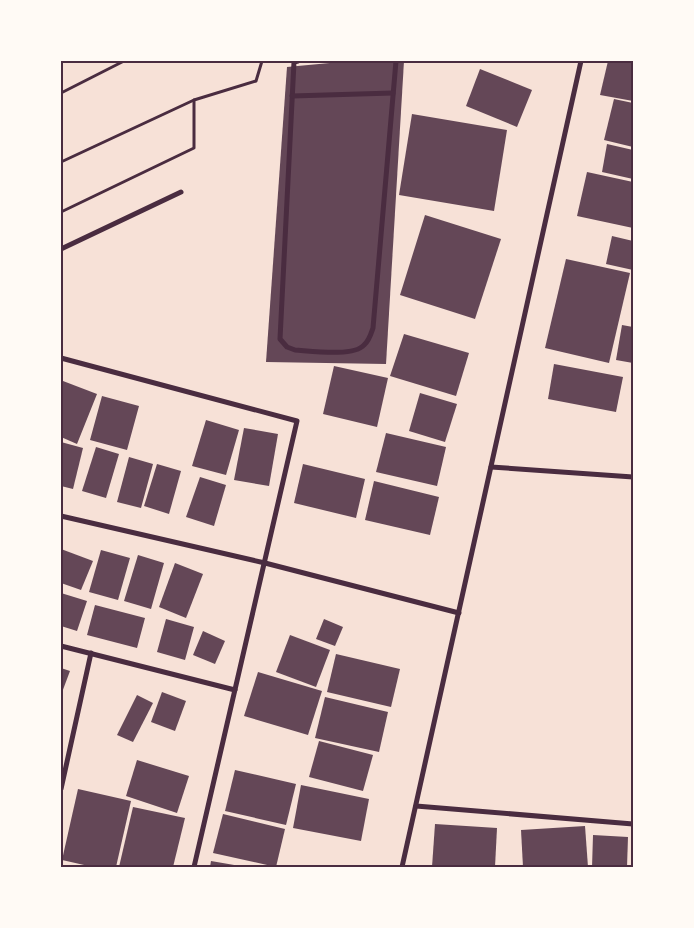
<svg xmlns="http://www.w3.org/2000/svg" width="694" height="928" viewBox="0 0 694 928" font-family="Ubuntu,sans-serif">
	<rect width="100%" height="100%" fill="#f7e1d7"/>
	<g fill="#644757">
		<polygon points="351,61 404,61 386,364 266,362 287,67"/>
		<polygon points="608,61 633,61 633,101 600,95"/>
		<polygon points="480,69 532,90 517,127 466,106"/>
		<polygon points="614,99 633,103 633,147 604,140"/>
		<polygon points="412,114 507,130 494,211 399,195"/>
		<polygon points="607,144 633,150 633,179 602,172"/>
		<polygon points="587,172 633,182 633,228 577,216"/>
		<polygon points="425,215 501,239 475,319 400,295"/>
		<polygon points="612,236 633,241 633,270 606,264"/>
		<polygon points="566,259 630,273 609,363 545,348"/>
		<polygon points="622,325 633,327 633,363 616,360"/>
		<polygon points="404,334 469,353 456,396 390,376"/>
		<polygon points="554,364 623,377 616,412 548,399"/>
		<polygon points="334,366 388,378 377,427 323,414"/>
		<polygon points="63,381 97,394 77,444 61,437 61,386"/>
		<polygon points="420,393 457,404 445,442 409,431"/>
		<polygon points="102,396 139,406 127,450 90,440"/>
		<polygon points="206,420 239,430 226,475 192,466"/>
		<polygon points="244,428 278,434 269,486 234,480"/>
		<polygon points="386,433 446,447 437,486 376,472"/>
		<polygon points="61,442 83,448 73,489 61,486"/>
		<polygon points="96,447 119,454 106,498 82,491"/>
		<polygon points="129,457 153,464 141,508 117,502"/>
		<polygon points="157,464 181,471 169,514 144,506"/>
		<polygon points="303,464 365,479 356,518 294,503"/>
		<polygon points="200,477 226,485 214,526 186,517"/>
		<polygon points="374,481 439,497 430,535 365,520"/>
		<polygon points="61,549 93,561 81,590 61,583"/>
		<polygon points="101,550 130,558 118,600 89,592"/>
		<polygon points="138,555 164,563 151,609 124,601"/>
		<polygon points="175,563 203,574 186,618 159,607"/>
		<polygon points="61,593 87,601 77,631 61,626"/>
		<polygon points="95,605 145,618 137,648 87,635"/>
		<polygon points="166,619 194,627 185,660 157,652"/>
		<polygon points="324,619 343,627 335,646 316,639"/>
		<polygon points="203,631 225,641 215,664 193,655"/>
		<polygon points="290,635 330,650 316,687 276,672"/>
		<polygon points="336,654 400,669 391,707 327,692"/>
		<polygon points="61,668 70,671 61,695"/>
		<polygon points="258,672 322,691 308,735 244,716"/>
		<polygon points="162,692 186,701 175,731 151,722"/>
		<polygon points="137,695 153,703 133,742 117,735"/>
		<polygon points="325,697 388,712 379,752 315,738"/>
		<polygon points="319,741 373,755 363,791 309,777"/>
		<polygon points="137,760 189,776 177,813 126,796"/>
		<polygon points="235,770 296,784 286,825 225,811"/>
		<polygon points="301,785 369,799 361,841 293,828"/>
		<polygon points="78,789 131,801 116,867 93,867 62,860"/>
		<polygon points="133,807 185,818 173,867 119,867"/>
		<polygon points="223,814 285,829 276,867 213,853"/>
		<polygon points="435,824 497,828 495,867 432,867"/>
		<polygon points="585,826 588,867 523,867 521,830"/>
		<polygon points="593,835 628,837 627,867 592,867"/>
		<polygon points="211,861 240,866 240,867 210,867"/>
	</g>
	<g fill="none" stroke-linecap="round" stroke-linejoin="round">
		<g stroke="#4a2c40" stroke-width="3">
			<polyline points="61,93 124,61"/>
			<polyline points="61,162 194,100"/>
			<polyline points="61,212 194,148 194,100 256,81 262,61"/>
		</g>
		<g stroke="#4a2c40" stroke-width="5">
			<path d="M298,61L294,62L280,339L287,347L295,350C311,351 354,357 364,345C369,341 371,334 373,328L396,61"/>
			<polyline points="292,96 393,93"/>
			<polyline points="61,249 181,192"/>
			<polyline points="61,358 297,421 194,867"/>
			<polyline points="491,467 633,477"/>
			<polyline points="61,516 265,563 459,613"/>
			<polyline points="61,646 235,690"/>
			<polyline points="61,789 91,653"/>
			<polyline points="416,806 633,824"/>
			<polyline points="402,867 581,61"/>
		</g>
	</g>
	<rect width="694" height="928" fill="none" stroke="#fffaf5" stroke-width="125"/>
	<rect x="62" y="62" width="570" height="804" fill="none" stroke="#4a2c40" stroke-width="2"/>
</svg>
